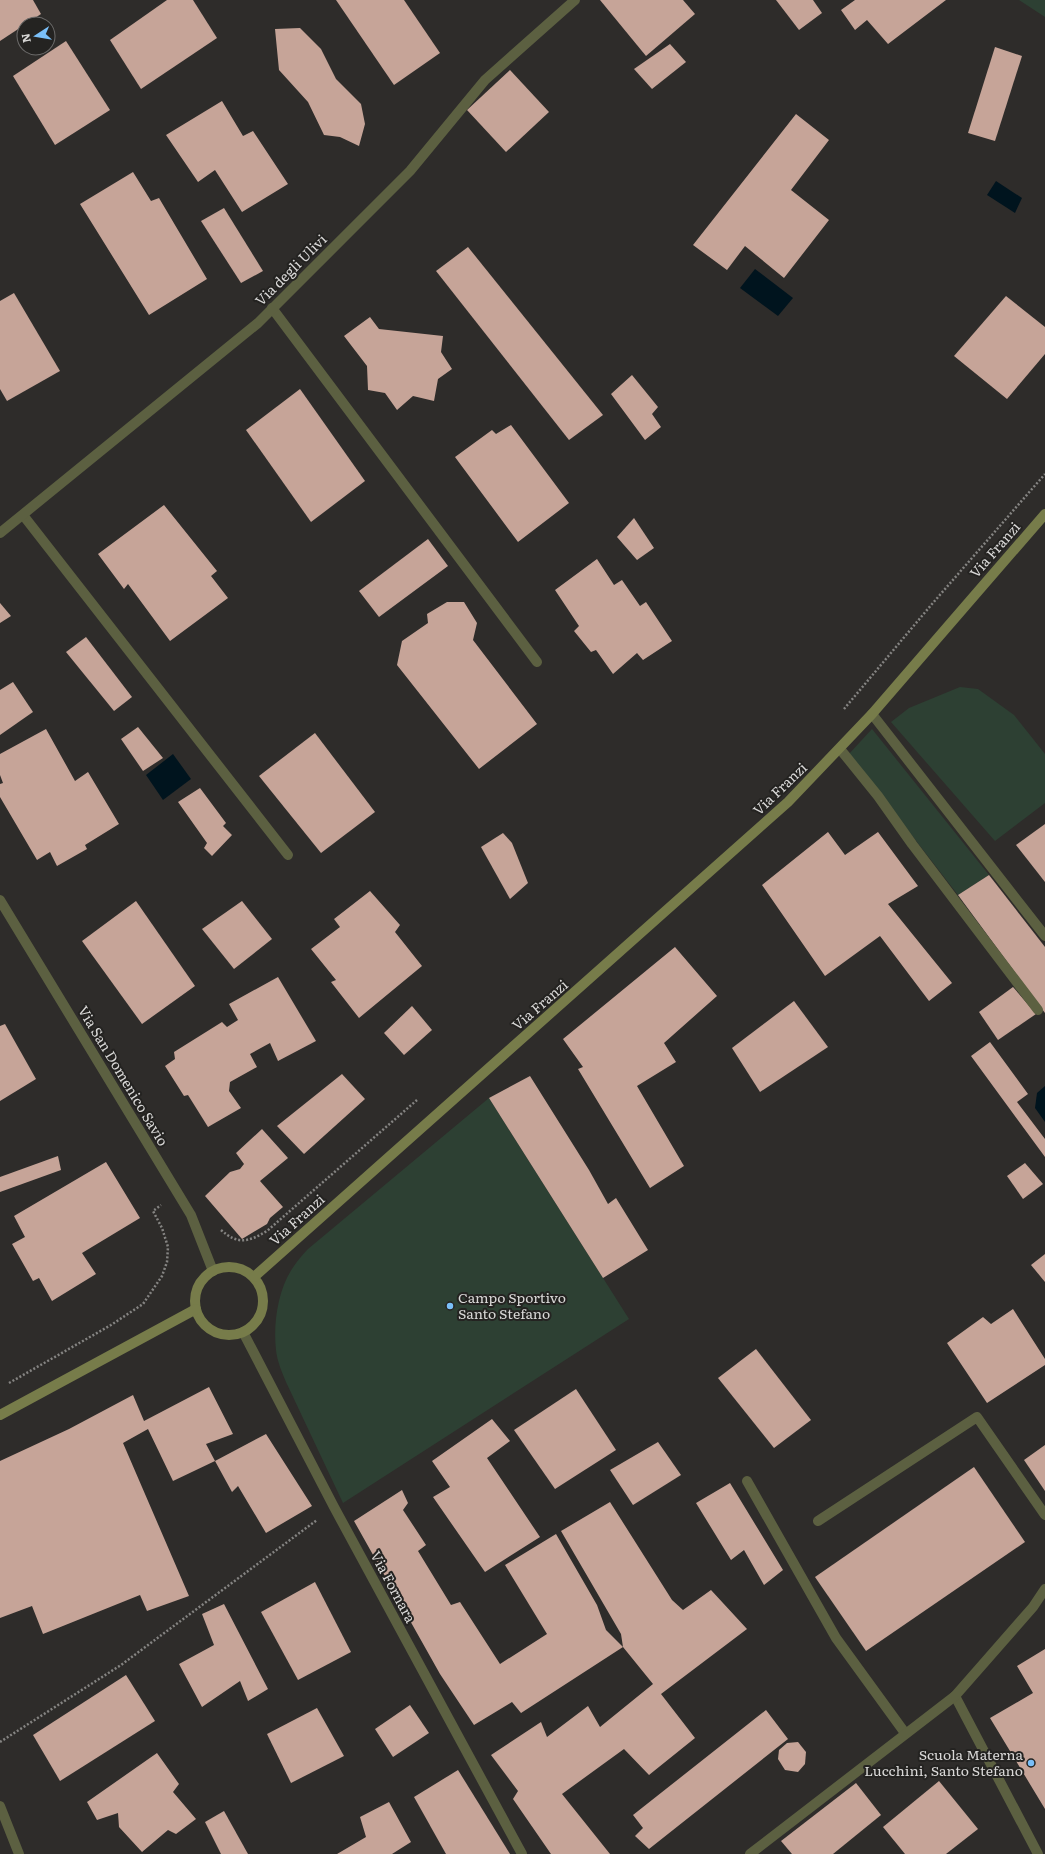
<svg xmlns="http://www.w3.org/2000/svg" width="1045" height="1854" viewBox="0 0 1045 1854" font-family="Literata,serif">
	<rect width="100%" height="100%" fill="#2e2c2a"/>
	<g fill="#2d4033">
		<polygon points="1019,0 1045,0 1045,17"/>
		<polygon points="960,687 978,689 1014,715 1045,754 1045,803 995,841 891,722 909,708"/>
		<polygon points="872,729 989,875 958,895 849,754"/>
		<path d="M489,1098L629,1319L343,1503L286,1382C282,1372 277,1361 276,1350C273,1323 278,1288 294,1266C298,1260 303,1254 308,1249Z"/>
	</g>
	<g fill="#00141e">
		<polygon points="996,181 1022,198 1015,213 987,195"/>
		<polygon points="755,269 793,298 778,316 740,288"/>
		<polygon points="173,754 191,779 163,800 146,775"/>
		<polygon points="1045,1086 1045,1122 1035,1108 1037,1093"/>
	</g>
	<g fill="#c6a498">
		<polygon points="0,0 33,0 41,14 0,41"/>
		<polygon points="167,0 193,0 217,38 141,89 110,40"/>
		<polygon points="336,0 404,0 440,53 394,85"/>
		<polygon points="600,0 683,0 695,14 646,56"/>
		<polygon points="776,0 813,0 822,13 799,30"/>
		<polygon points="855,0 946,0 888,44 867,20 855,30 841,10"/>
		<polygon points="300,28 321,49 336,79 361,104 365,124 359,146 340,137 324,135 308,102 279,70 275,29"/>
		<polygon points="66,41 110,110 55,145 13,76"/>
		<polygon points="670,44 686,62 652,89 634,69"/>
		<polygon points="995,47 1022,56 995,141 968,133"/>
		<polygon points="510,70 549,112 506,152 467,110"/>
		<polygon points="222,101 243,136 253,131 288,184 242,212 215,170 198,182 166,135"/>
		<polygon points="796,114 829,140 791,190 829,220 784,278 745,246 727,270 693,245"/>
		<polygon points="133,172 151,201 159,198 207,279 149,315 80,204"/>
		<polygon points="224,208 263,271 241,283 201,221"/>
		<polygon points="468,247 603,415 569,440 436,271"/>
		<polygon points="14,293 60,371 7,401 0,389 0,301"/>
		<polygon points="1006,296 1045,327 1045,354 1007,399 954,356"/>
		<polygon points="370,317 379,329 443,336 441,352 452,369 438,379 434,401 413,396 397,410 385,393 368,390 367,366 344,336"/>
		<polygon points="632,375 658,407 652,414 661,427 645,440 611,394"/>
		<polygon points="300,389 365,481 311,522 246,430"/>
		<polygon points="511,425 569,503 518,542 455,457 492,430 496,434"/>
		<polygon points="164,505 217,571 211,576 228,598 170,641 128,584 124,589 98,554"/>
		<polygon points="634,518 654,548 637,560 617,537"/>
		<polygon points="428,539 448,566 379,617 359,591"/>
		<polygon points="597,559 614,585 622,580 640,606 646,602 672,641 643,660 637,653 613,674 596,650 591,652 574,631 579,626 555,590"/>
		<polygon points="447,602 464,602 477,623 473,640 537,724 479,769 397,665 402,641 428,623 427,614"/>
		<polygon points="0,603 11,616 0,623"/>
		<polygon points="86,637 132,697 114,711 66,652"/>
		<polygon points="13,682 33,712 0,735 0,690"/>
		<polygon points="138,727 163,758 143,771 121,739"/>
		<polygon points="46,729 75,781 88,772 119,824 85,845 87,849 57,866 50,852 37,860 0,797 0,784 3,783 0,775 0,754"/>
		<polygon points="315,733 375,812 321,853 259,776"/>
		<polygon points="200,788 226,823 223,826 232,835 212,856 204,848 207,843 178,802"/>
		<polygon points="1045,824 1045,882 1016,845"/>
		<polygon points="828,832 845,855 878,832 918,886 888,904 952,983 929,1001 880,936 825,976 762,885"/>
		<polygon points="503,833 512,843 528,883 510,899 481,847"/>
		<polygon points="989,875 1045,947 1045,1013 958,895"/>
		<polygon points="370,891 400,925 395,932 422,966 359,1018 331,982 336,980 311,949 340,927 334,919"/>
		<polygon points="136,901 195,986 142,1024 82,941"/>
		<polygon points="242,901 272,939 234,969 202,929"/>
		<polygon points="675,947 717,996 664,1043 676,1062 637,1086 684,1166 650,1188 578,1069 583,1067 563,1039"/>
		<polygon points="278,977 316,1041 278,1061 270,1043 250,1054 257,1067 230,1082 229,1091 241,1108 208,1127 188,1095 184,1096 165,1066 175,1059 174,1052 222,1022 227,1027 238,1020 229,1004"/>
		<polygon points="1013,987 1036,1014 998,1040 979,1012"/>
		<polygon points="794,1001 828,1047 760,1092 732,1048"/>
		<polygon points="412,1006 432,1030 404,1055 384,1033"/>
		<polygon points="5,1024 36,1079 0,1101 0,1026"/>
		<polygon points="990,1042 1028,1094 1017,1102 1045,1139 1045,1157 971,1056"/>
		<polygon points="342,1074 365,1099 304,1154 277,1126"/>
		<polygon points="530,1076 589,1170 608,1204 616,1198 648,1250 603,1278 489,1098"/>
		<polygon points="262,1129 288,1158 260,1181 283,1207 270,1218 267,1224 242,1239 205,1196 230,1172 240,1169 244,1164 236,1153"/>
		<polygon points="58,1156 61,1170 0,1192 0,1177"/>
		<polygon points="106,1162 140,1218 82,1253 96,1274 52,1301 39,1278 33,1281 12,1244 25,1237 14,1216"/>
		<polygon points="1025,1163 1043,1184 1023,1199 1007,1176"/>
		<polygon points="1045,1254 1045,1282 1031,1265"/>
		<polygon points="1013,1309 1045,1359 1045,1365 987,1403 947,1343 983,1317 991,1324"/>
		<polygon points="756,1349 811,1420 774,1448 718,1378"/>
		<polygon points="209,1387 233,1434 206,1444 215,1461 173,1481 148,1429 123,1443 189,1596 147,1611 140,1595 43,1634 32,1606 0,1618 0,1461 69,1429 133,1395 144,1421"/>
		<polygon points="576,1389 616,1450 555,1489 514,1430"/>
		<polygon points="492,1419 510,1441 487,1458 540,1537 485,1572 433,1497 450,1487 432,1461"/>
		<polygon points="266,1434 312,1506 266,1533 238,1486 232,1492 215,1461"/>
		<polygon points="658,1442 681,1475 633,1505 610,1470"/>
		<polygon points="1045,1445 1045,1491 1024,1460"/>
		<polygon points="974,1467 1025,1542 866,1651 815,1577"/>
		<polygon points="730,1483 783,1570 764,1585 744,1550 731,1560 696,1503"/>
		<polygon points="402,1490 408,1503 403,1510 426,1545 418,1551 451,1605 460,1602 500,1664 547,1634 505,1565 556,1534 597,1605 606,1630 623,1647 521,1713 512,1702 474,1725 440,1674 354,1521"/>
		<polygon points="610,1502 672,1600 683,1610 711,1590 747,1629 661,1694 695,1738 649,1775 624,1749 562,1794 610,1854 551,1854 513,1799 518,1791 491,1755 541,1722 547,1737 588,1706 600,1727 653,1684 623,1647 621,1634 561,1531"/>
		<polygon points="315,1582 351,1652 298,1680 261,1612"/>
		<polygon points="224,1604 268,1689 248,1701 240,1681 202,1707 179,1664 214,1645 202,1614"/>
		<polygon points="1045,1649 1045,1809 990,1718 1033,1693 1017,1666"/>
		<polygon points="126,1675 155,1721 60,1781 33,1735"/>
		<polygon points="410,1705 429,1733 393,1757 375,1729"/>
		<polygon points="317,1708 344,1756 291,1783 267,1734"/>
		<polygon points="766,1710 788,1739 649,1849 635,1836 643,1828 633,1815"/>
		<polygon points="798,1742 806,1752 805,1764 798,1772 785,1770 778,1759 779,1750 787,1743"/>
		<polygon points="157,1753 179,1784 173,1792 196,1819 176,1834 168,1830 142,1852 119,1827 118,1813 97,1820 87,1802"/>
		<polygon points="458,1770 510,1854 446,1854 414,1797"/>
		<polygon points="939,1781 978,1829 946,1854 905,1854 883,1827"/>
		<polygon points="856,1783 881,1815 833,1854 792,1854 781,1841"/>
		<polygon points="389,1802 411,1842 392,1854 337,1854 366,1837 360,1817"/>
		<polygon points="224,1811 248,1854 221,1854 205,1822"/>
	</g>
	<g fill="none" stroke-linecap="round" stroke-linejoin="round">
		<g stroke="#858482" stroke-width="2.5" stroke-dasharray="2 2" stroke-linecap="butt">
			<polyline points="844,709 932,604 1045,474"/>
			<path d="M221,1230C238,1245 248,1242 267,1231L417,1100"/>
			<polyline points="9,1383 111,1325 143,1304 162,1276 167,1262 168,1247 162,1228 153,1211 161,1205"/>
			<polyline points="0,1742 121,1665 317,1520"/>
		</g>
		<g stroke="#5c6041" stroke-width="10">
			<polyline points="272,308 537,662"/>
			<polyline points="23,515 288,855"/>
			<polyline points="747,1481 836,1638 905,1733"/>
			<polyline points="818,1521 977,1417 1045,1515"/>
		</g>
		<g stroke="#5c6041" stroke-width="10">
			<polyline points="0,533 258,323 410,171 485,80 575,0"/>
			<polyline points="872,714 1045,936"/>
			<polyline points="840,749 878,796 912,844 1038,1010"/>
			<polyline points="243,1332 334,1507 522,1854"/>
			<polyline points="955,1696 1038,1854"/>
			<polyline points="0,1806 19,1854"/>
			<polyline points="750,1854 955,1696 1033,1607 1045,1589"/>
		</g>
		<polyline stroke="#5c6041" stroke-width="10" points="0,900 191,1215 213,1271"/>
		<g stroke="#777c4a" stroke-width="10">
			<circle cx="229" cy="1301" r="34"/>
			<polyline points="254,1277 788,802 872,714 1045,514"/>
			<polyline points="0,1415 196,1309"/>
		</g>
	</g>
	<g fill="#7abff8" stroke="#242321" stroke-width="1.5">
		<circle cx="450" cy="1306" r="4"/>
		<circle cx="1031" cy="1763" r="4"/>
	</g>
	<g text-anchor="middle" stroke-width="4" stroke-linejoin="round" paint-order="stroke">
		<g font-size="14" fill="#d9d8d7" stroke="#242321">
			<text transform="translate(291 270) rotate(-45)" y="5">Via degli Ulivi</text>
			<text transform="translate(995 550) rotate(-49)" y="5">Via Franzi</text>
			<text transform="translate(780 789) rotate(-44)" y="5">Via Franzi</text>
			<text transform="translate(540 1005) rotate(-41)" y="5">Via Franzi</text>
			<text transform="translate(123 1076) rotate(59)" y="5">Via San Domenico Savio</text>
			<text transform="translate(297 1220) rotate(-42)" y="5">Via Franzi</text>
			<text transform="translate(393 1587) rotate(62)" y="5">Via Fornara</text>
		</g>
		<g font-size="14" fill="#d9d8d7" stroke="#242321" text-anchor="start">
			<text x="458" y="1303">Campo Sportivo<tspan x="458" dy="16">Santo Stefano</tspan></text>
			<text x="1023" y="1760" text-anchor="end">Scuola Materna<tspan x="1023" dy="16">Lucchini, Santo Stefano</tspan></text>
		</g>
	</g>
	<g transform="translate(36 36) rotate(258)"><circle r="19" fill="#242321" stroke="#6c6b6a"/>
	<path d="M0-3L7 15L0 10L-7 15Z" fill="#7abff8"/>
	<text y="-6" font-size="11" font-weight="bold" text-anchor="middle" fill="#d9d8d7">N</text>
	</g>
</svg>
